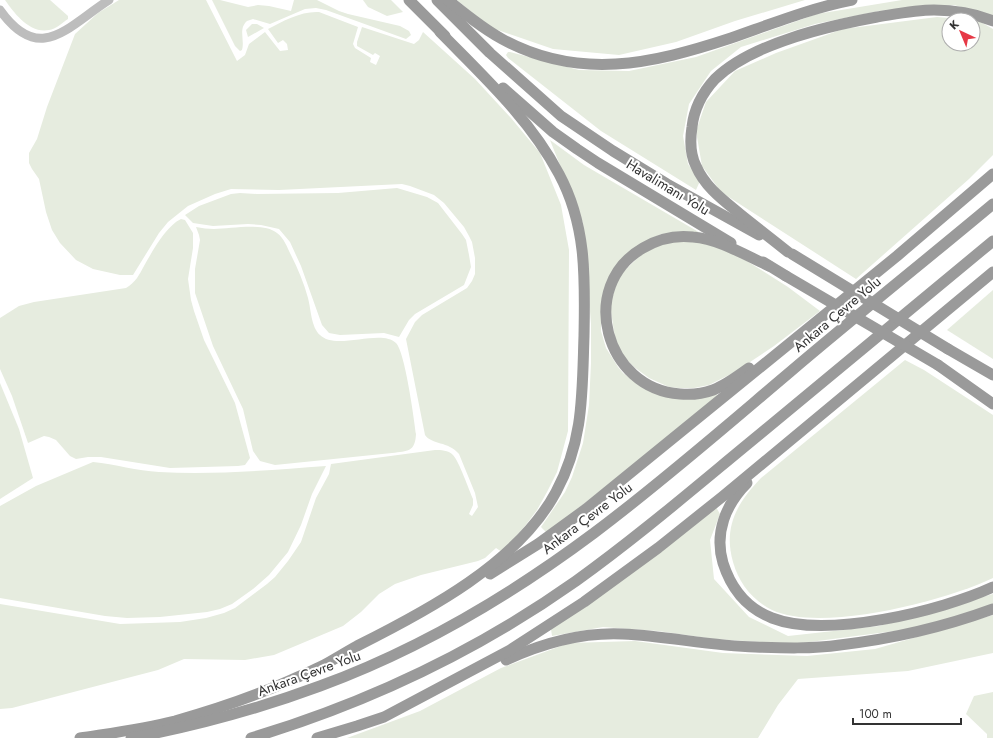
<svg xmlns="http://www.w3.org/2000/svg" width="993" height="738" viewBox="0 0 993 738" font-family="Jost,sans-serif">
	<rect width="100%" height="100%" fill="#fff"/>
	<g fill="#e6ecdf">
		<path d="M5,0H50L68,16V19C62,23 56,29 49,30C30,34 14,13 5,0Z"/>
		<path d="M119,0H206L237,61L245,55L249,44L265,32L280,51L288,50L287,44L283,40L278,43L268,29C283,21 301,11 319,12L358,27L353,44L355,48L371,58L370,62L376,65L380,56L375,53L373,55L357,46V42L362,27L414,44L419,40L423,32L475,79L511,118L540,153L561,205L569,250L568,431L557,472L547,492L537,510L525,526L502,552L496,548L485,558L478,561L421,575L395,584L379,594L361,612L343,626L274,655L245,660L184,659L158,670L12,708L0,709V604L120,624L180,622L206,618L224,613L235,608L267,584L275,577L288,561L301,542L316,498L329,474L331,464L435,450C441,450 448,450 453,455C459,461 469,490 473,499V505L469,514L472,516L478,507L475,493L459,454C448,441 432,445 425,435L406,339L415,322L422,315L467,288L472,281L475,274V258L472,242L469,236L464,227L444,203L434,195L410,186L402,184L279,190L231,189L215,194L188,206L168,222L159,233L133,275H120L93,269L76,260L60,243L52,230L46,212L39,179L32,169L29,163V153L37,139L47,107L75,34L98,13Z"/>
		<path d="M212,0H220L248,7L258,5L269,6L291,11L294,0H317L339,11L348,14L400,26L409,31L411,35L406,39L326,10L316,8L305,9L270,24L253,19L247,21C238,29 245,40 242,50L240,51L235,46Z"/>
		<polygon points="363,0 391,0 403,12 387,16 368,7"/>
		<polygon points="457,0 805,0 735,21 676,42 619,55 553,49 489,27"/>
		<polygon points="902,0 993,0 993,16 954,5 879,11 815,24 741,47 711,71 689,104 683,136 688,164 700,181 696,190 601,131 508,58 506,55 508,52 510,52 579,70 629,71 696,57 817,14"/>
		<polygon points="937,17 972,20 949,20 949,44 973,44 973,20 979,21 993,29 993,155 969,179 856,279 721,192 702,166 696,131 706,102 735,71 776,53 843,29"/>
		<polygon points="252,24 257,24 264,28 248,37 246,30"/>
		<polygon points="550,140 584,165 702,234 661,234 641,244 609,279 601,304 601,331 606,348 618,367 623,373 639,385 656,393 715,392 719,397 547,533 541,527 565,492 572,477 583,443 589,405 591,363 591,324 583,223"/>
		<polygon points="397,188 427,197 438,203 462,234 466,240 469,255 471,267 464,285 415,314 409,320 399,337 384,333 340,335 329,333 322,325 301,266 295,253 290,242 279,229 261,225 248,224 213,226 193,223 185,215 199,206 231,194 240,193 257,194 338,193"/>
		<path d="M181,219L185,220L193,233V248L188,279L191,300L194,311L204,340L235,403L250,458L245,465L238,466L170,468L101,457H88L76,459L70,456L56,440L49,437L44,436L28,443L12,396L0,369V318L19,306L34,302L126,288C136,282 139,275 144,266C152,252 166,226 181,219Z"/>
		<path d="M196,227C202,228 208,229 214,229C231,229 263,222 277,233C284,238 287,247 291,255C298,269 304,283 308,298C311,309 311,327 320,335C336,351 381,328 396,343C405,352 414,418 416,434C415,452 408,451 392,453L275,465L260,461L253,451L243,409L213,346L195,293V269L200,240L199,235Z"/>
		<polygon points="701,240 742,258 788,287 820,311 774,346 735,372 709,385 694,388 678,388 669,387 649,378 634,367 623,356 615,338 610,305 619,276 647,249 661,242"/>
		<polygon points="993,290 993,359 947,330"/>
		<path d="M905,360L924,370L993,415V578C945,601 821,633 772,610C752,600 739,583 733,562C723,527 737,503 761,478Z"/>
		<polygon points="0,383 19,429 33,478 0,499"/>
		<path d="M93,462C115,464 137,471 159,472C215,475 271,470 326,466L312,494L301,525L288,552L269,575L253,589L232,604L220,609L207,612L160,617L127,618L105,616L0,598V506L36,486Z"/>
		<polygon points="716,507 720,514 710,540 714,579 749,617 788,636 879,626 993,594 993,605 918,628 794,644 714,639 658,631 603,627 552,636 551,629"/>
		<polygon points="993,615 993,653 908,671 798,679 778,705 758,738 347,738 420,711 501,668 569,643 635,641 723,653 807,656 875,649"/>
		<polygon points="993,692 993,738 987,738 987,734 966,714 974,696"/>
	</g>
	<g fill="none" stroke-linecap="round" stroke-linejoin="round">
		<path stroke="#bdbdbd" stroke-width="9" d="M0,10C40,66 68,26 109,0"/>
		<g stroke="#9a9a9a" stroke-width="11">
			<polyline points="409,0 445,36"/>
			<polyline points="437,0 490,53 561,116 613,151 667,184 759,235"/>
			<path d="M448,0C465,14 482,28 502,39C579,81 652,64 731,38C771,24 811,8 852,0"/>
			<polyline points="503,88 553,132 577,149 598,163 731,243"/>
			<path d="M788,252C772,239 756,227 740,214C723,200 705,187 696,166C690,154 690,140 692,127C694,109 703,92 715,79C752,43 828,26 877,17C896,14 915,10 934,10C955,10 974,13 993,21"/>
			<polyline points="763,262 786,276"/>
			<polyline points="948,349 993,375"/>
			<polyline points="938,365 993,404"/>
			<path d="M749,368C738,376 726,385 713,390C702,394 691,395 680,394C605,389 577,286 643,248C658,239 676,235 693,237C719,239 745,255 769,266"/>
			<path d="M747,483C726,504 714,533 723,563C731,588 746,608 772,618C826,639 941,611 993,587"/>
			<polyline points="490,574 538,544 586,509 897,256 993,174"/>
			<path d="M506,660C543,643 582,632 623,634C667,636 711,646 755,647C783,648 812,649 840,645C892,639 944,627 993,609"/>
			<path d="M80,738C112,733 144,729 175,721C214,710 253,697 291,680C300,676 310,672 320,667C332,661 344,653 357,646C427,611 518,563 556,492C584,440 582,393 584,336C585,279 587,226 559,174C530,119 483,76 440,32"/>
			<path d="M131,738C195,726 258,709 320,686C418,650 511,595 594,533C662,482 726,426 790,372C857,315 926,260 993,204"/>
			<path d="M251,738C367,703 477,651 576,581C640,535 699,484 760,434C838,370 915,305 993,241"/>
			<polyline points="317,738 357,726 384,717 510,650 584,602 658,548 722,497 993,272"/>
		</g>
		<g stroke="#9a9a9a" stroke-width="11">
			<polyline points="792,254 948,349"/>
			<polyline points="786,276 938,365"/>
		</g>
	</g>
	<g text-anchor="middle" stroke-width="4" stroke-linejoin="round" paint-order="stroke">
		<g font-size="14" fill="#333" stroke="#fff">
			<text transform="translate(668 187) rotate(31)" y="5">Havalimanı Yolu</text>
			<text transform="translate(837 314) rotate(-40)" y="5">Ankara Çevre Yolu</text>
			<text transform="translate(587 518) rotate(-37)" y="5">Ankara Çevre Yolu</text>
			<text transform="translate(309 673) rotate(-20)" y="5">Ankara Çevre Yolu</text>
		</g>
	</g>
	<g transform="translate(961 32) rotate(316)"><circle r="19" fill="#ffffff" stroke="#adadad"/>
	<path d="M0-3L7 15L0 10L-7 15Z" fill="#e63946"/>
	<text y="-6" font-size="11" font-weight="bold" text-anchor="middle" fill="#333333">K</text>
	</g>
	<path d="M853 718v6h108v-6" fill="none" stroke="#333333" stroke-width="2"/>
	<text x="859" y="718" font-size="12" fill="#333333" stroke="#ffffff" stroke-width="3" paint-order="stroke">100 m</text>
</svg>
